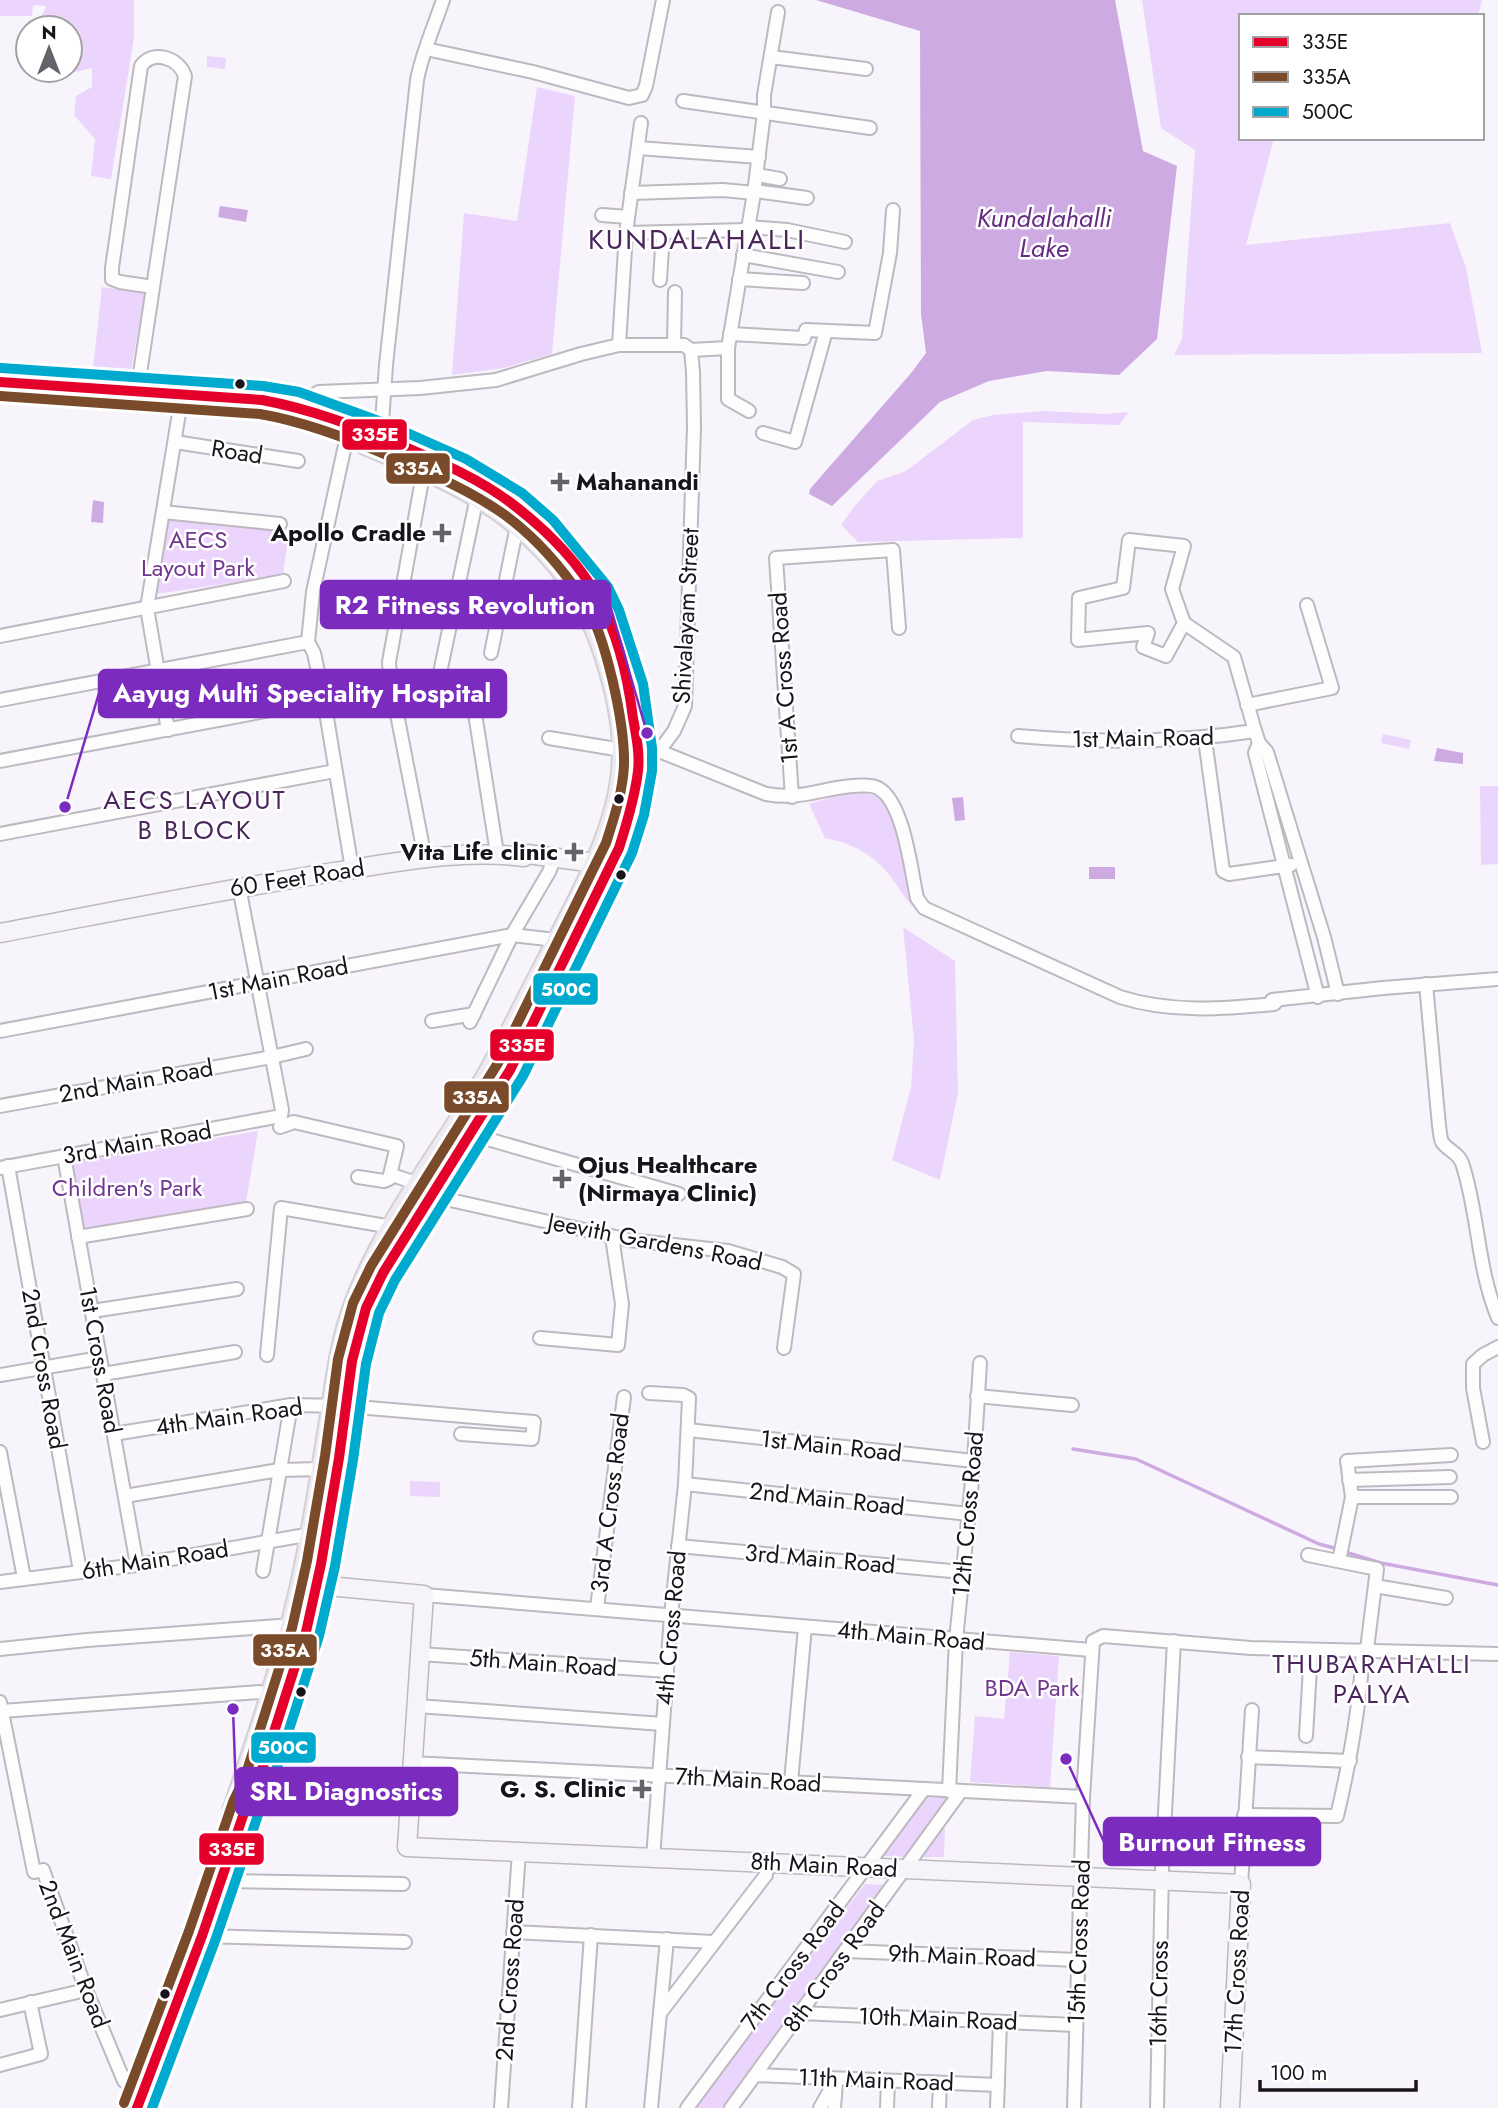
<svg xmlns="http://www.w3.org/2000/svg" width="1498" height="2108" viewBox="0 0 1498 2108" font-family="Jost,sans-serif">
	<rect width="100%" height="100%" fill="#f8f4fb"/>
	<g fill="#ecd5fc">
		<polygon points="0,0 134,0 134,38 111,179 91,176 95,139 74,115 76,96 92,87 92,68 66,74 48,73 49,70 70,70 70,28 37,28 46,6 33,5 32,16 0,16"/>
		<polygon points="1142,0 1482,0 1478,16 1241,16 1241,138 1274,138 1246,245 1450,223 1466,268 1482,353 1174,355 1182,339 1195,150 1161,128"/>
		<polygon points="207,56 226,58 225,69 207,67"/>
		<polygon points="537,87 575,96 552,354 504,368 452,375 464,213 517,221"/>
		<polygon points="102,287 145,293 130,376 92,377"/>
		<polygon points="1045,411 1104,414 1129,412 1119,425 1023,422 1023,538 858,542 841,525 853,508 877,481 906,471 973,420 993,415"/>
		<polygon points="168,515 289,530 283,575 157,594"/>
		<polygon points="1383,734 1411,740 1409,749 1381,743"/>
		<polygon points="1480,786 1498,786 1498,864 1481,865"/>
		<path d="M852,791L879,796L895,814L914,908C904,898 899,888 891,877C875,855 851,843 825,838L809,804Z"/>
		<polygon points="903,927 955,961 958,1093 940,1180 892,1160 911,1087 914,1040"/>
		<polygon points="258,1131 246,1202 82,1231 70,1163"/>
		<polygon points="410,1481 440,1482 440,1497 410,1496"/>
		<polygon points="1010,1652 1059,1656 1050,1787 970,1782 975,1716 1004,1719"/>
		<polygon points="925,1797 949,1798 905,1857 882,1856"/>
		<polygon points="943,1828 945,1828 944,1857 923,1857"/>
		<polygon points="865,1884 888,1885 723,2108 694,2108"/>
	</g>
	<g fill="#cdabe2">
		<polygon points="816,0 1115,0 1143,151 1177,166 1157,339 1119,375 1047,371 989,381 940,402 832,506 809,494 810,489 912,372 926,353 921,314 920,31"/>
		<polygon points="220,206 248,210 246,222 218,217"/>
		<polygon points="93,500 104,502 103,523 91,522"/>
		<polygon points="1437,748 1463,753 1463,764 1434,761"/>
		<polygon points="963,797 965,820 955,821 952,798"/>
		<rect x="1089" y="867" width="26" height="12"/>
	</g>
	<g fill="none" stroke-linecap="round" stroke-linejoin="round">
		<g stroke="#cdabe2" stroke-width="3.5">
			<polyline points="1073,1449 1136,1459 1319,1544 1338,1549"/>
			<polyline points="1345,1552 1381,1563 1498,1585"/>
		</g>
		<g stroke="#bdb9c0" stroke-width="16">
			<g id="street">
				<polyline points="426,49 533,72 629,98 642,95 646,86 663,0"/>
				<polyline points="771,57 866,69"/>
				<polyline points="683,101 870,128"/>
				<polyline points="638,148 759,157"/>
				<polyline points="757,175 780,179"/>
				<polyline points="755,191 807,198"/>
				<polyline points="631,193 723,190 754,193"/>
				<polyline points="602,215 628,217"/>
				<polyline points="748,227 787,230 845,242"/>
				<polyline points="626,233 747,230"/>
				<polyline points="743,255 838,272"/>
				<polyline points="739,279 803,283"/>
				<polyline points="660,280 663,232"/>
				<polyline points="730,334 804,338 806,330 875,333 890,253 893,210"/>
				<polyline points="619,345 626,233 641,123"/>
				<polyline points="674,345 675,292"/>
				<path d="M137,393L185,76C179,58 153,49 141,66L112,268V279L120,282L153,287"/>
				<polyline points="749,411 728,399 728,348 754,193 764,113 764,95 778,12"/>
				<polyline points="291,419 295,406 319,392 420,388 496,380 581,354 619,345 684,345 691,350 728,348"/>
				<polyline points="763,433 795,442 826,331"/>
				<path d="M381,437L386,365L417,80C422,53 434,27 443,0"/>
				<polyline points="175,442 298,461"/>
				<polyline points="163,512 280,524"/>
				<polyline points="1184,623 1172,589 1184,546 1129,540 1123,588 1079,598 1078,640 1148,633 1143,647 1166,656 1184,623 1234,657 1255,731"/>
				<polyline points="0,636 284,581"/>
				<polyline points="308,642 314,653 324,700 352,869"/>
				<polyline points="308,642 313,592 347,436"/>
				<polyline points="491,653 517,526"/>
				<polyline points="437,687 477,497"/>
				<polyline points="0,700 308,642"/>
				<polyline points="473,701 497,853"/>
				<polyline points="1247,705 1332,688 1307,605"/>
				<polyline points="168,730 147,608 180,407"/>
				<path d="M1018,736C1098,743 1176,743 1255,731L1259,743L1267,752L1324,937L1338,994"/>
				<path d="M549,738L622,750L659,751L766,794C801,800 819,789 852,786C859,785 872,785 878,788C904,802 911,871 917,898L924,908L1120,997C1170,1013 1222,1009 1274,1004L1277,1001"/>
				<polyline points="1205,739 1223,871 1229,874 1291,865"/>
				<polyline points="1259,743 1255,753 1318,997"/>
				<polyline points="659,751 674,731 685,706 694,427 693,372 691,350"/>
				<polyline points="0,761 324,700"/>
				<polyline points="792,797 776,558 893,550 899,628"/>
				<polyline points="0,834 335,771"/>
				<polyline points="425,858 390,678 389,662 422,480 427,470"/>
				<path d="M1426,984L1439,1126C1440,1130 1440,1138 1442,1142C1448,1151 1460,1153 1463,1166C1479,1217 1477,1267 1498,1318"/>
				<polyline points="1272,1000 1383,988 1498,979"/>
				<polyline points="432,1021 474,1014"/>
				<polyline points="470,1022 512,935 549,872 555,857"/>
				<polyline points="0,1031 512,935 547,939 556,942"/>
				<polyline points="0,1106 272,1057 306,1049"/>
				<polyline points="280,1127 294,1122 397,1146 389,1179 384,1181 358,1177"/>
				<polyline points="470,1134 679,1194"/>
				<polyline points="64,1156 137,1565"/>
				<polyline points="8,1166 80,1571"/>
				<polyline points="0,1168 281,1116 282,1110 239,887"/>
				<polyline points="392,1175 419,1184"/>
				<polyline points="433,1194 441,1198 629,1240 728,1251 782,1267 794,1274 784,1348"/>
				<polyline points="78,1237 247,1209"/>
				<polyline points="92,1311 237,1289"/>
				<polyline points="540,1338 618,1345 622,1304 612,1237"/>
				<polyline points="267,1355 281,1208 392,1227"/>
				<polyline points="103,1374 235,1352"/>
				<polyline points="0,1375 100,1358"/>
				<polyline points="649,1393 683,1395 689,1398 685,1484 671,1616 653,1858"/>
				<polyline points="977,1396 1072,1405"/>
				<polyline points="688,1430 974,1461"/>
				<polyline points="114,1434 291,1405 345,1406 534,1422 532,1439 461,1434"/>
				<polyline points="1483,1442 1473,1388 1473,1364 1483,1355 1498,1347"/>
				<polyline points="0,1452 24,1578"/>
				<polyline points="1349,1480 1450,1477"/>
				<polyline points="685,1484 969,1514"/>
				<polyline points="125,1496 279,1470 321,1469"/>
				<polyline points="1352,1497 1451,1497"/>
				<polyline points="678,1546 962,1572"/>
				<polyline points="1308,1555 1377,1569 1367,1649"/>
				<polyline points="1339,1561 1352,1497 1347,1461 1451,1455"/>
				<polyline points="263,1571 291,1405"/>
				<polyline points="0,1582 137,1565 300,1536 310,1537"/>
				<polyline points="1375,1586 1446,1598"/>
				<polyline points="424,1595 1091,1650"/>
				<polyline points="597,1608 624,1397"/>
				<polyline points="0,1649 87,1640 278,1626 289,1628"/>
				<polyline points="420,1654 667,1671"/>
				<polyline points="0,1702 34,1872 43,1870 86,1990 124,2081 133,2086"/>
				<polyline points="417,1706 663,1724"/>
				<polyline points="2,1711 259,1692 269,1695"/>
				<polyline points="1306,1736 1311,1650"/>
				<polyline points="1248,1757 1350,1761"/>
				<polyline points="412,1763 1083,1797"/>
				<polyline points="791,1782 805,1627"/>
				<polyline points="949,1791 956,1640 974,1461 980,1363"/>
				<path d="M1244,1815L1337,1816C1350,1761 1360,1706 1363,1650"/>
				<polyline points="221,1881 403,1884"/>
				<polyline points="1241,1884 1252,1710"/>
				<polyline points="513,1932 714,1942"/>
				<polyline points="202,1936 405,1942"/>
				<polyline points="845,1951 1078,1960"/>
				<polyline points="0,2010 86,1990"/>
				<polyline points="661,2012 766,1875 767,1863"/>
				<polyline points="800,2013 1076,2025"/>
				<polyline points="0,2065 41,2054 30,2002"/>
				<polyline points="755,2075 998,2085"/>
				<polyline points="501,2108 519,1852"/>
				<polyline points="579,2108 591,1935"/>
				<polyline points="651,2108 667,1939"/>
				<polyline points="687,2108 924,1789"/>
				<polyline points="731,2108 961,1791"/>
				<polyline points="820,2108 836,2079"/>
				<polyline points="834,2108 836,2083"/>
				<polyline points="887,2108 888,2081"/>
				<polyline points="939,2108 940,2083"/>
				<polyline points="997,2108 1000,2022"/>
				<polyline points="1074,2108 1083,1797 1093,1641 1103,1636 1251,1648 1498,1654"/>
				<polyline points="1157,2108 1162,1870 1174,1641"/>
			</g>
		</g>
		<g stroke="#bdb9c0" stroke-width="21">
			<g id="secondary">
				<path d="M0,933C111,912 222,890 334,872C397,862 461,849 524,857L527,854L595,863"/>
				<polyline points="317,1585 424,1595 407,1847 1241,1884 1230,2108"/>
			</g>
		</g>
		<g stroke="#d3d1d4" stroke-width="23">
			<g id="primary">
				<polyline points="0,382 262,400 295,406 381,437 460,471 513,504 543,529 563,551 596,594 606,614 629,686 638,750 638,770 630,812 619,848 510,1070 383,1273 366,1308 352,1361 339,1458 321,1564 306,1632 258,1782 246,1807 202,1936 137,2108"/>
				<path d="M233,1810C263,1721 294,1630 310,1537C318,1493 325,1449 332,1405C337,1371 342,1337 354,1305C382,1229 438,1156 480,1087C503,1049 522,1008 543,968C573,909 619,832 622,764C624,732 618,700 609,670C590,602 558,554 500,512C459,483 412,464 366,445"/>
			</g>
		</g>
		<use href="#street" stroke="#fefdfe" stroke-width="12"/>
		<use href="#secondary" stroke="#f6f4f8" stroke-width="18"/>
		<use href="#primary" stroke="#efeaf2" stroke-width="19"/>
		<g stroke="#fff" stroke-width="16">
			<path id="bus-1" d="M0,382L262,400C311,409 358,427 403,446C442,463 482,480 515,506C546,530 578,562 597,596C617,632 628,678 633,718C636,735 640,753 638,771C635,797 627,823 619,848L510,1070L383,1273L366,1308L352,1361L339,1458L321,1564L306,1632L258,1782L246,1807L202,1936L137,2108"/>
		</g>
		<g stroke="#fff" stroke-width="16">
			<path id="bus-2" d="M0,396L260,414C307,422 353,440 396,459C434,475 471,491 505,515C536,538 563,569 584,601C606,636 625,724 624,765C623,791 614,818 606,843L498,1063L371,1266L353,1303L338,1359L325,1456L307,1561L292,1628L245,1777L233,1802L189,1931L124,2103"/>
		</g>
		<g stroke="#fff" stroke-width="16">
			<polyline id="bus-3" points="1,368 263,386 299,392 387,424 466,459 522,493 553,520 608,587 619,610 643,684 652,748 652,771 644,815 632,853 523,1076 395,1280 379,1313 366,1364 353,1460 335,1566 319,1636 271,1786 259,1812 215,1941 152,2108"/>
		</g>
		<use href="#bus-1" stroke="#e4002b" stroke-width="10"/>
		<use href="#bus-2" stroke="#7a4b2a" stroke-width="10"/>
		<use href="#bus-3" stroke="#00a9ce" stroke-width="10"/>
	</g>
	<g fill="#18141b" stroke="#fff" stroke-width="2.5">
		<circle cx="240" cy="384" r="6"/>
		<circle cx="619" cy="799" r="6"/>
		<circle cx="621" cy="875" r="6"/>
		<circle cx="301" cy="1692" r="6"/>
		<circle cx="165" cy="1994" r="6"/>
	</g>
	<g fill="#666269" stroke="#fff" stroke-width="2.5">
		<path d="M556.5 471.5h7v7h7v7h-7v7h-7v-7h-7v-7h7z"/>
		<path d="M438.5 522.5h7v7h7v7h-7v7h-7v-7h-7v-7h7z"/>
		<path d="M570.5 841.5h7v7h7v7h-7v7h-7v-7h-7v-7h7z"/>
		<path d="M558.5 1168.5h7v7h7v7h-7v7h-7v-7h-7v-7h7z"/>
		<path d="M638.5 1778.5h7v7h7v7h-7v7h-7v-7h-7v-7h7z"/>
	</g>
	<g text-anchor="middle" stroke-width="5" stroke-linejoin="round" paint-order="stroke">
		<g font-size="24" fill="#18141b" stroke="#fff">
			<text transform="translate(237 452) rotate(9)" y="8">Road</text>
			<text transform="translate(686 616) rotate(-87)" y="8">Shivalayam Street</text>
			<text transform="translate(784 678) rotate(-94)" y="8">1st A Cross Road</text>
			<text transform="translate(1143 738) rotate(-1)" y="8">1st Main Road</text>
			<text transform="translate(297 878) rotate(-9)" y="8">60 Feet Road</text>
			<text transform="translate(278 979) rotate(-11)" y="8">1st Main Road</text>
			<text transform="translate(136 1081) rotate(-10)" y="8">2nd Main Road</text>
			<text transform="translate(137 1143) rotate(-10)" y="8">3rd Main Road</text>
			<text transform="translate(655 1242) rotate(11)" y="8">Jeevith Gardens Road</text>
			<text transform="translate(100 1360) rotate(80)" y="8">1st Cross Road</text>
			<text transform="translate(44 1369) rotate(80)" y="8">2nd Cross Road</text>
			<text transform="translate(229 1417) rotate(-8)" y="8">4th Main Road</text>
			<text transform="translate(831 1446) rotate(6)" y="8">1st Main Road</text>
			<text transform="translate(827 1499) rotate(6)" y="8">2nd Main Road</text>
			<text transform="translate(610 1503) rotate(-83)" y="8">3rd A Cross Road</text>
			<text transform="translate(968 1514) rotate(-85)" y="8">12th Cross Road</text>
			<text transform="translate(820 1559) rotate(5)" y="8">3rd Main Road</text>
			<text transform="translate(155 1560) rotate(-9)" y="8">6th Main Road</text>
			<text transform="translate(671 1628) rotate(-85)" y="8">4th Cross Road</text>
			<text transform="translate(911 1636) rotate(5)" y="8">4th Main Road</text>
			<text transform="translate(543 1663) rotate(4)" y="8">5th Main Road</text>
			<text transform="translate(748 1780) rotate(3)" y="8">7th Main Road</text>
			<text transform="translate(824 1865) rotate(3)" y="8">8th Main Road</text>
			<text transform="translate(1079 1942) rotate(-88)" y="8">15th Cross Road</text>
			<text transform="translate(74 1954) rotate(69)" y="8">2nd Main Road</text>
			<text transform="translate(962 1956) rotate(2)" y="8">9th Main Road</text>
			<text transform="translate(793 1966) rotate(-53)" y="8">7th Cross Road</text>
			<text transform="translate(834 1967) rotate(-54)" y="8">8th Cross Road</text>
			<text transform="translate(1237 1972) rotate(-87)" y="8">17th Cross Road</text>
			<text transform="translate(510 1980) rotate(-86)" y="8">2nd Cross Road</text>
			<text transform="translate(1159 1994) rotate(-89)" y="8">16th Cross</text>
			<text transform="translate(938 2019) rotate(2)" y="8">10th Main Road</text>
			<text transform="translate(876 2080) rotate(2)" y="8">11th Main Road</text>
		</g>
		<g font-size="24" font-weight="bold" fill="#18141b" stroke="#fff" text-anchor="end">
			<text x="576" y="490" text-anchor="start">Mahanandi</text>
			<text x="426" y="541">Apollo Cradle</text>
			<text x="558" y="860">Vita Life clinic</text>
			<text x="578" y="1173" text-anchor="start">Ojus Healthcare<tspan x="578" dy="28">(Nirmaya Clinic)</tspan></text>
			<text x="626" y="1797">G. S. Clinic</text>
		</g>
		<g font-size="24" fill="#713790" stroke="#fff">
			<text x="198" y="548">AECS<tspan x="198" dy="28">Layout Park</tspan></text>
			<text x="127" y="1196">Children's Park</text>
			<text x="1032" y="1696">BDA Park</text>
		</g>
		<g font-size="26" font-style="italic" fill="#652a83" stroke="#fff">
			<text x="1044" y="227">Kundalahalli<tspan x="1044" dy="30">Lake</tspan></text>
		</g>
		<g font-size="26" letter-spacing="2" fill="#4a265d" stroke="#fff">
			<text x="195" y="809">AECS LAYOUT<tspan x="195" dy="30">B BLOCK</tspan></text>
			<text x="1372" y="1673">THUBARAHALLI<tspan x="1372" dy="30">PALYA</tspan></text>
		</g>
		<g font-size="28" letter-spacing="2" fill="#4a265d" stroke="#fff">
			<text x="697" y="249">KUNDALAHALLI</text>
		</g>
	</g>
	<path fill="none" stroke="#7b2cbf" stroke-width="2.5" d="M647 733L610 605M65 807L99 693M233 1709L236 1791M1066 1759L1104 1842"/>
	<g fill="#7b2cbf" stroke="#fff" stroke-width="2.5">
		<circle cx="647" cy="733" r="7"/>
		<circle cx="65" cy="807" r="7"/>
		<circle cx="233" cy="1709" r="7"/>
		<circle cx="1066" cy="1759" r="7"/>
	</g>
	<g fill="#7b2cbf" stroke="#7b2cbf" stroke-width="2.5">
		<rect x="321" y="581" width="289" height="47" rx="7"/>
		<rect x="99" y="670" width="407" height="47" rx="7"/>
		<rect x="236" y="1768" width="221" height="47" rx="7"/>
		<rect x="1104" y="1818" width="216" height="47" rx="7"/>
	</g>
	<g font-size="26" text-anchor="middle" font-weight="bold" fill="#fff">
		<text x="465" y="614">R2 Fitness Revolution</text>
		<text x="302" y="702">Aayug Multi Speciality Hospital</text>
		<text x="346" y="1800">SRL Diagnostics</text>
		<text x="1212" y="1851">Burnout Fitness</text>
	</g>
	<g stroke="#fff" stroke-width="2.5">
		<rect x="341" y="418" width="67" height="33" rx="7" fill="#e4002b"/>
		<rect x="385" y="452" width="66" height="33" rx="7" fill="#7a4b2a"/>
		<rect x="532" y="972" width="67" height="34" rx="7" fill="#00a9ce"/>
		<rect x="489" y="1028" width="66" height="34" rx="7" fill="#e4002b"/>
		<rect x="443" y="1080" width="67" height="34" rx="7" fill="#7a4b2a"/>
		<rect x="252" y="1633" width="66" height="34" rx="7" fill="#7a4b2a"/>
		<rect x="250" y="1731" width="67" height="33" rx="7" fill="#00a9ce"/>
		<rect x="198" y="1832" width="67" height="34" rx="7" fill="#e4002b"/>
	</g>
	<g font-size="19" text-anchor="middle" font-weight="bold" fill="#fff">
		<text x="375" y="441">335E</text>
		<text x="418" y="475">335A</text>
		<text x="566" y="996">500C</text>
		<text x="522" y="1052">335E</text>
		<text x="477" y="1104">335A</text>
		<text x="285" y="1657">335A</text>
		<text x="283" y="1754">500C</text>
		<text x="232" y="1856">335E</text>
	</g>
	<rect x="1239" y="14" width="245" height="126" fill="#ffffff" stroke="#a3a1a4" stroke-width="2"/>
	<rect x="1253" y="37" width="35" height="10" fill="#e4002b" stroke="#a3a1a4" stroke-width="2"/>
	<text x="1302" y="49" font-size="21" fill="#18141b">335E</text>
	<rect x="1253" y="72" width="35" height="10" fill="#7a4b2a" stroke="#a3a1a4" stroke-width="2"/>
	<text x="1302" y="84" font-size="21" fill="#18141b">335A</text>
	<rect x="1253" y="107" width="35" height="10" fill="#00a9ce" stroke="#a3a1a4" stroke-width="2"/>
	<text x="1302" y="119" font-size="21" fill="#18141b">500C</text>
	<g transform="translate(49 49)"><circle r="33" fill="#ffffff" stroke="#a3a1a4" stroke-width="2"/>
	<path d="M0-5L12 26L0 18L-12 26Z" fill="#666269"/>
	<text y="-10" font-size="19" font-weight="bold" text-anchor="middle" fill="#18141b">N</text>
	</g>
	<path d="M1260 2080v10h156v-10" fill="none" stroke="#18141b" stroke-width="3.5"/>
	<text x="1270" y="2080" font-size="21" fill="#18141b" stroke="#ffffff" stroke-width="5" paint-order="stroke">100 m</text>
</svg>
